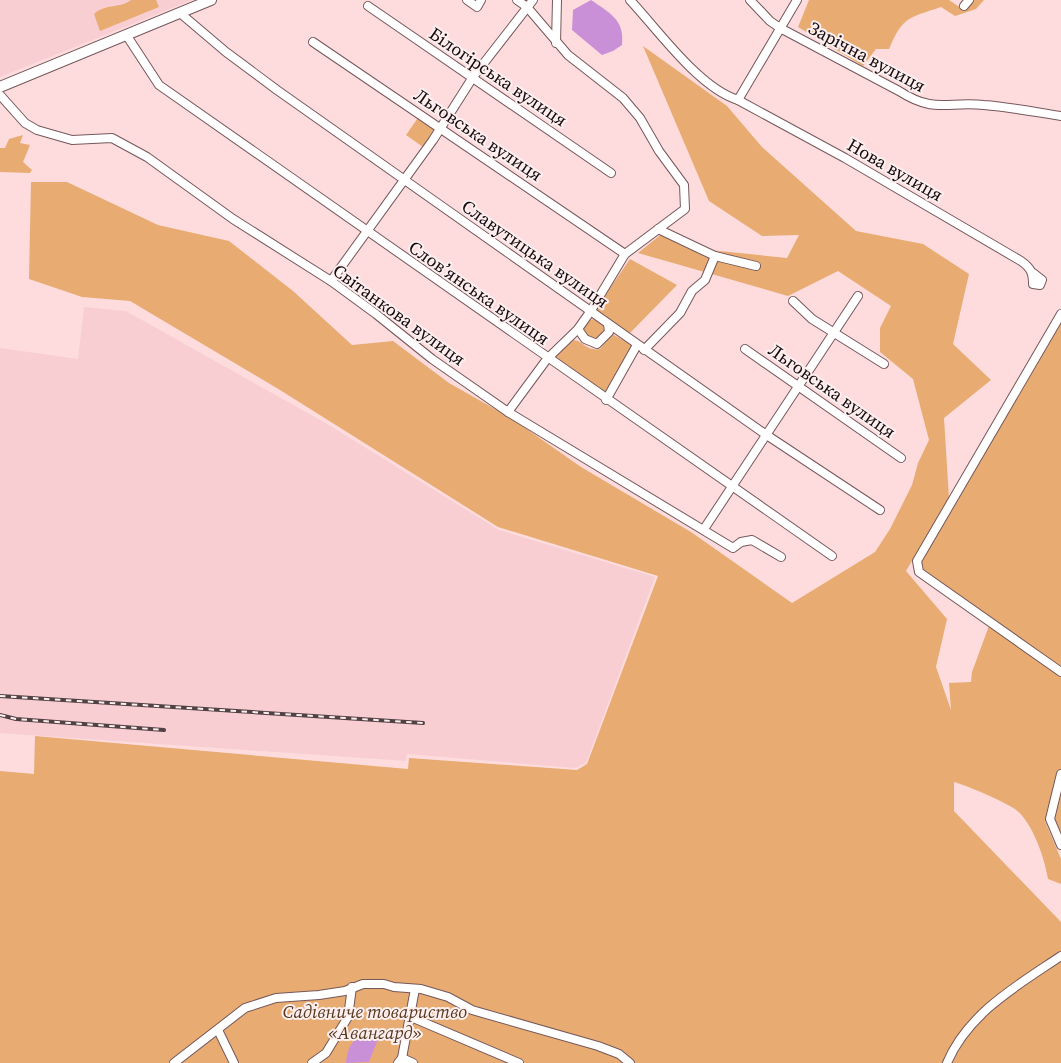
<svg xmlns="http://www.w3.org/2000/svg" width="1061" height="1063" viewBox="0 0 1061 1063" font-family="'Source Serif 4',serif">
	<rect width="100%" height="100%" fill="#fedcde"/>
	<g fill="#f8ced2">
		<polygon points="0,0 192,0 0,77"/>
		<polygon points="84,307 126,311 329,425 499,530 655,577 586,763 575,768 407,754 406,761 0,733 0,348 78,359"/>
	</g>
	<g fill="#e8ac72">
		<path d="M131,0H156L159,7L100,31L94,14C106,3 119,9 131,0Z"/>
		<path d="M809,0H949L958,6L969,7L974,0H984L976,9L955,16L941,7C909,18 903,16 889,49H876L863,66L798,27Z"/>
		<path d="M643,46L727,106L762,147L856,231L923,244L969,274L953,344L991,380L944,418L949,498L906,571L947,619L936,667L951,710L949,683L971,682L972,672L990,623L1061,673V769L1049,819L1045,821L1061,859V884L1048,879C1045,859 1032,821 1015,809C1003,801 968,786 954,782V811L1061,922V1063H0V771L34,774L35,736L408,769L409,758L577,770L587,764L658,576L498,527L280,390L130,301L82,297L29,279L31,182H67L158,225L229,241L293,291L352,345L393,341L449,383L511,418L581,467L691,532L792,603L875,552L890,529L912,485L918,463L929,440L913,379L880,352V328L891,306L838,271L788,296L638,253L664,232L700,249L787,258L799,235L762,236L709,201Z"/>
		<polygon points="420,115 434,126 433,131 423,147 406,135"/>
		<polygon points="23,135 20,143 30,145 23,162 32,170 30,173 0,172 0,148 5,148 9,139"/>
		<polygon points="630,259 677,285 630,333 595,310"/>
		<polygon points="1061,319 1061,670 921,572 919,563"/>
		<circle cx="594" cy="329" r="10"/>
		<path d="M612,334L633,345L609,390L605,392L555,359L556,354L572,340C584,340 584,351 600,349Z"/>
		<polygon points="1061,778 1061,844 1051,819"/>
	</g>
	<g fill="#ca90d7">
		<path d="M591,0C610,13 625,20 622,45L613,51L602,55L572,30L573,10Z"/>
		<path d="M375,1029L379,1037L369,1062L346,1063C347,1045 357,1032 375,1029Z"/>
	</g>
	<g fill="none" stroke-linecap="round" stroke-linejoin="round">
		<g stroke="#75575a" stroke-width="10">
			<g id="minor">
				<polyline points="467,0 477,7 481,0"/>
				<path d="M630,0C658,30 699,88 738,100L845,158L1021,261C1031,268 1033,273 1033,284L1040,285L1042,280L1033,273"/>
				<path d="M750,0L770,21L780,28L899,91C935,114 947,101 984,105C1010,107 1035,112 1061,116"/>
				<polyline points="368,6 611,173"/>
				<polyline points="964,6 969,0"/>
				<polyline points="180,13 226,52 277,90 765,434 880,510"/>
				<polyline points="127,36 159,85 832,556"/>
				<polyline points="313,42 625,254"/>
				<polyline points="556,43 557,0"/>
				<polyline points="0,95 25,123 37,130 72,140 112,138 147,157 233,219 331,281 376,314 432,359 508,412 733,548 741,542 752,540 781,557"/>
				<polyline points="738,100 797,0"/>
				<polyline points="658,229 715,256 756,266"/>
				<polyline points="331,281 433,140 473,77 533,0"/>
				<polyline points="793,301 812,319 884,364"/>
				<polyline points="1061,314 917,561 919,572 1061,672"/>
				<polyline points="578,329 585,339 597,344 609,332 608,324"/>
				<polyline points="745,349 901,458"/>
				<polyline points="644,350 680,313 692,291 705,280 715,256"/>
				<polyline points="606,400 637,345"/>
				<polyline points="508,412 547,359 578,329 590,312 625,254 685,209 684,185 659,151 640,118 623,98 568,55 527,7 517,0"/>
				<polyline points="704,529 858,296"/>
				<polyline points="1061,774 1050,819 1061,845"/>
				<polyline points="411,1017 519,1063"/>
				<polyline points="218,1030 234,1063"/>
				<polyline points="402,1058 413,1063"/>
				<polyline points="174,1063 245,1008 276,998 319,995 345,991 363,984 384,984 394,987 421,989 448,997 472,1010 598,1046 619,1054 630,1063"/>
				<polyline points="312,1063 326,1053 348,1017 352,987"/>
				<polyline points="398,1063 402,1058 415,989"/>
				<path d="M947,1063C968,1013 1018,985 1061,956"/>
			</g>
		</g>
		<g stroke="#75575a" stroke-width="12">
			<polyline id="major" points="0,87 211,0"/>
		</g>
		<use href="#minor" stroke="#fff" stroke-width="8"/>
		<use href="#major" stroke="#fff" stroke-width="10"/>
		<g stroke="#524143" stroke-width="4">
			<g id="rail">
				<polyline points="0,696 423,723"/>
				<polyline points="0,715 16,719 164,730"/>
			</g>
		</g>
		<use href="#rail" stroke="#fdeff0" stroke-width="2" stroke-dasharray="5.5" stroke-linecap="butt"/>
	</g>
	<g text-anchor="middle" stroke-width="4" stroke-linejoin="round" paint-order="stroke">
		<g font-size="18" fill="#14090b" stroke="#fdeff0">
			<text transform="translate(867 57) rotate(28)" y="6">Зарічна вулиця</text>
			<text transform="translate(498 77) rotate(34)" y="6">Білогірська вулиця</text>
			<text transform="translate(478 135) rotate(34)" y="6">Льговська вулиця</text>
			<text transform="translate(895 170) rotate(30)" y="6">Нова вулиця</text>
			<text transform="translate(535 254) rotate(35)" y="6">Славутицька вулиця</text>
			<text transform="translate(479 293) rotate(35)" y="6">Словʼянська вулиця</text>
			<text transform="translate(399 315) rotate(36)" y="6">Світанкова вулиця</text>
			<text transform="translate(832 391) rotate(35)" y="6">Льговська вулиця</text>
		</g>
		<g font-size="18" font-style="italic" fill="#56381b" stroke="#fdeff0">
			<text x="375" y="1018">Садівниче товариство<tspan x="375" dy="21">«Авангард»</tspan></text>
		</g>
	</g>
</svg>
